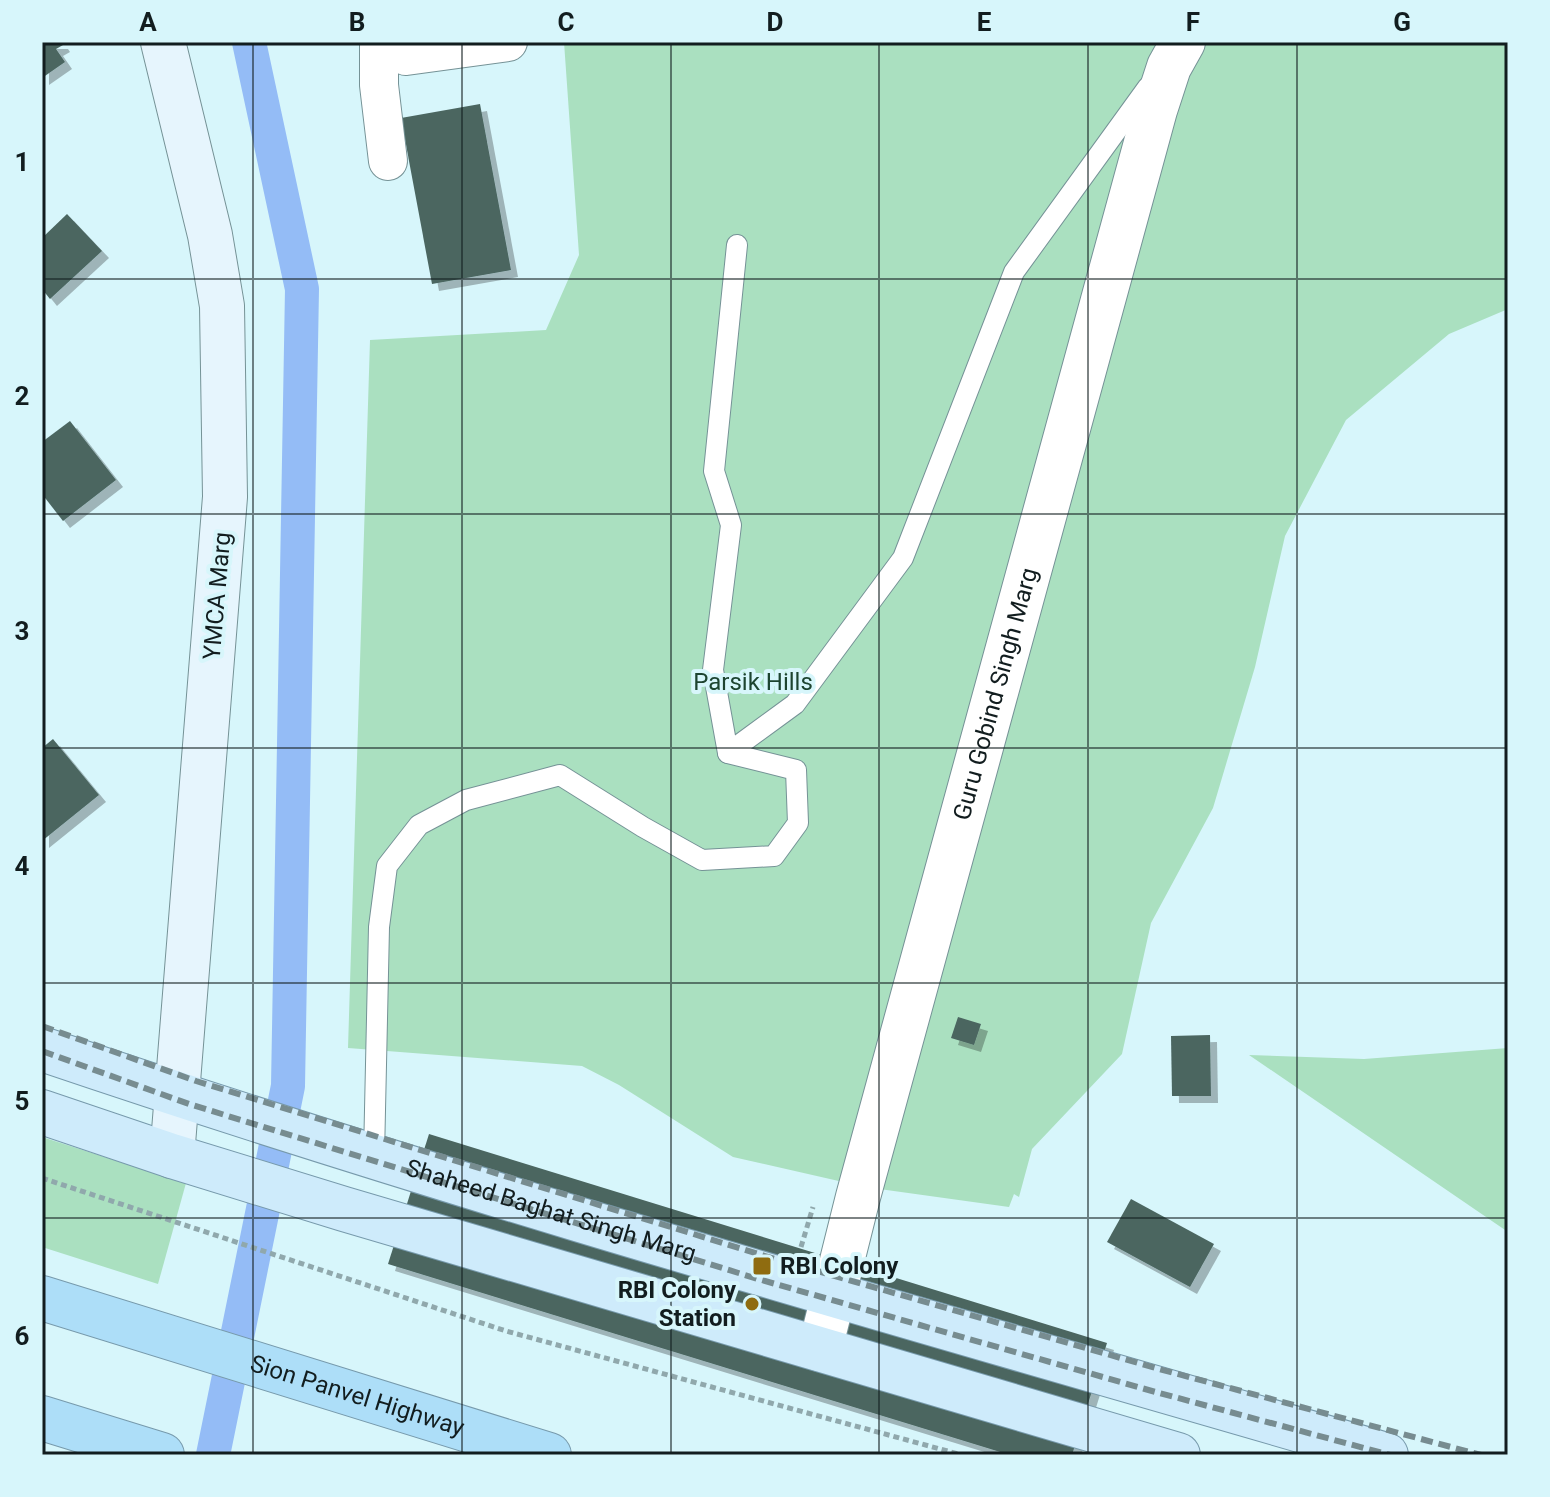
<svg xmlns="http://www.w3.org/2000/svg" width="1550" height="1497" viewBox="0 0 1550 1497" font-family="Roboto,sans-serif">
	<defs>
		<filter id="shadow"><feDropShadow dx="7" dy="7" stdDeviation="0" flood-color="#0004"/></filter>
	</defs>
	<rect width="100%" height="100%" fill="#d7f6fb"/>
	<g fill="#aae0c0">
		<polygon points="564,42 1508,42 1508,309 1449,334 1346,420 1285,536 1255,667 1213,808 1151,923 1122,1054 1032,1149 1019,1197 1014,1194 1009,1207 865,1187 733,1157 619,1085 582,1066 348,1048 370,340 546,330 579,255"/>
		<polygon points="1508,1048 1508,1232 1249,1055 1364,1059"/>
		<polygon points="42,1137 186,1183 158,1284 42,1247"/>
	</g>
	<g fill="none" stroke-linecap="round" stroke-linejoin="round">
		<polyline stroke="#94bcf6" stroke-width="34" points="213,1455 288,1086 302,289 249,42"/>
	</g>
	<g fill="#4b6661" filter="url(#shadow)">
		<polygon points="42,42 61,42 63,45 56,49 65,62 42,78"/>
		<polygon points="480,104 511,270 432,284 401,118"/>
		<polygon points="67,214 102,251 50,299 42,289 42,238"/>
		<polygon points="70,421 116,480 63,521 42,494 42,442"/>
		<polygon points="53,739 99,795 42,841 42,748"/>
		<polygon points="958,1017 981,1024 974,1045 951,1038"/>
		<polygon points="1210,1035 1211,1096 1172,1096 1171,1036"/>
		<polygon points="429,1134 1107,1343 1072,1455 1010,1455 388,1264"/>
		<polygon points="1131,1199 1214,1244 1190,1287 1107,1242"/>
	</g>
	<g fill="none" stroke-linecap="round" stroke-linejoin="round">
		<g stroke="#759296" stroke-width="22">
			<g id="service">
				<polyline points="737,245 714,471 731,525 713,670 728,753 795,704 903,558 1014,272 1148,87"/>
				<polyline points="374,1156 379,927 387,866 419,825 466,800 560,775 643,827 702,860 774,856 798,823 796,770 728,753"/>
			</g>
		</g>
		<g stroke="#759296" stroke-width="40">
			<g id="minor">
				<polyline points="379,42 379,85 388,161"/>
				<polyline points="393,42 406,56 508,42"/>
			</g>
		</g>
		<g stroke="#759296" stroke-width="46">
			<g id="tertiary">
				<path id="s1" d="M820,1349L858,1197L1155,110L1169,67L1183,42"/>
			</g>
		</g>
		<g stroke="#759296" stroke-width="46">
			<polyline id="secondary" points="163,42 210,235 222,306 225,497 172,1156"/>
		</g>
		<g stroke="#779aac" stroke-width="46">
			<g id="primary">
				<path id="s2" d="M42,1049C485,1199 937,1324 1386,1455"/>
				<polyline points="42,1112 172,1156 344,1209 1178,1455"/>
			</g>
		</g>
		<g stroke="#779aac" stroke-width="46">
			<g id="motorway">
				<path id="s3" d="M42,1298L549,1455"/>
				<polyline points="42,1418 162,1455"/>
			</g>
		</g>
		<g stroke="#90a8ac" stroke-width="5" stroke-dasharray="6 4" stroke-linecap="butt">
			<polyline points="42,1178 506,1331 962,1455"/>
			<polyline points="801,1247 813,1207"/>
		</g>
		<use href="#service" stroke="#fff" stroke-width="20"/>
		<use href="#minor" stroke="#fff" stroke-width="38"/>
		<use href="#tertiary" stroke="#fff" stroke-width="44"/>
		<use href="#secondary" stroke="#e6f5fd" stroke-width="44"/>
		<use href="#primary" stroke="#ceebfb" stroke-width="44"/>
		<use href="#motorway" stroke="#addef8" stroke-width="44"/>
		<g stroke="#778c90" stroke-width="6" stroke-dasharray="12 6" stroke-linecap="butt">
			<polyline points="42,1026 196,1081 765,1256 1159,1369 1481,1455"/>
			<polyline points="42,1051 189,1104 758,1279 1152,1391 1390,1455"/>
		</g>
	</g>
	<path fill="none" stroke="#121d1f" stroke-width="2" stroke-opacity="0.55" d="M253,42V1455M462,42V1455M671,42V1455M879,42V1455M1088,42V1455M1297,42V1455M42,279H1508M42,514H1508M42,748H1508M42,983H1508M42,1218H1508"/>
	<g fill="#8f6c10" stroke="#d7f6fb" stroke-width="3">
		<rect x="752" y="1256" width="20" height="20" rx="4"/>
		<circle cx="752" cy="1304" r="8"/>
	</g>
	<g text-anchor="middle" stroke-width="8" stroke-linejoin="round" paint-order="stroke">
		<g font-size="24" fill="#121d1f" stroke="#d7f6fb">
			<text transform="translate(217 596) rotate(-85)" y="8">YMCA Marg</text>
			<text dy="8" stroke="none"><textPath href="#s1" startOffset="678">Guru Gobind Singh Marg</textPath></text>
			<text dy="8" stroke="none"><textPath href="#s2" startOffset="534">Shaheed Baghat Singh Marg</textPath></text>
			<text dy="8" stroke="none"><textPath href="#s3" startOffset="330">Sion Panvel Highway</textPath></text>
		</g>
		<g font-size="24" fill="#1d4430" stroke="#d7f6fb">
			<text x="753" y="690">Parsik Hills</text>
		</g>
		<g font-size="24" font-weight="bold" fill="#121d1f" stroke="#d7f6fb" text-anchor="start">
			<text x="780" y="1274">RBI Colony</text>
			<text x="736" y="1298" text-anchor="end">RBI Colony<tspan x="736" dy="28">Station</tspan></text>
		</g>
	</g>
	<rect width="1550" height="1497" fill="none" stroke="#d7f6fb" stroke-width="88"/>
	<rect x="44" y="44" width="1462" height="1409" fill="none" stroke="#121d1f" stroke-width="3"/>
	<g font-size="26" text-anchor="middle" font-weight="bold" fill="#121d1f">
		<text x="148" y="31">A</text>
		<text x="357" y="31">B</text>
		<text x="566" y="31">C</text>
		<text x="775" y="31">D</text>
		<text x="984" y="31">E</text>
		<text x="1193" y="31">F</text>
		<text x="1402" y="31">G</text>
		<text x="22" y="171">1</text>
		<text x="22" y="405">2</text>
		<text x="22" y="640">3</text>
		<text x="22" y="875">4</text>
		<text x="22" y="1110">5</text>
		<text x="22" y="1345">6</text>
	</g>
</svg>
